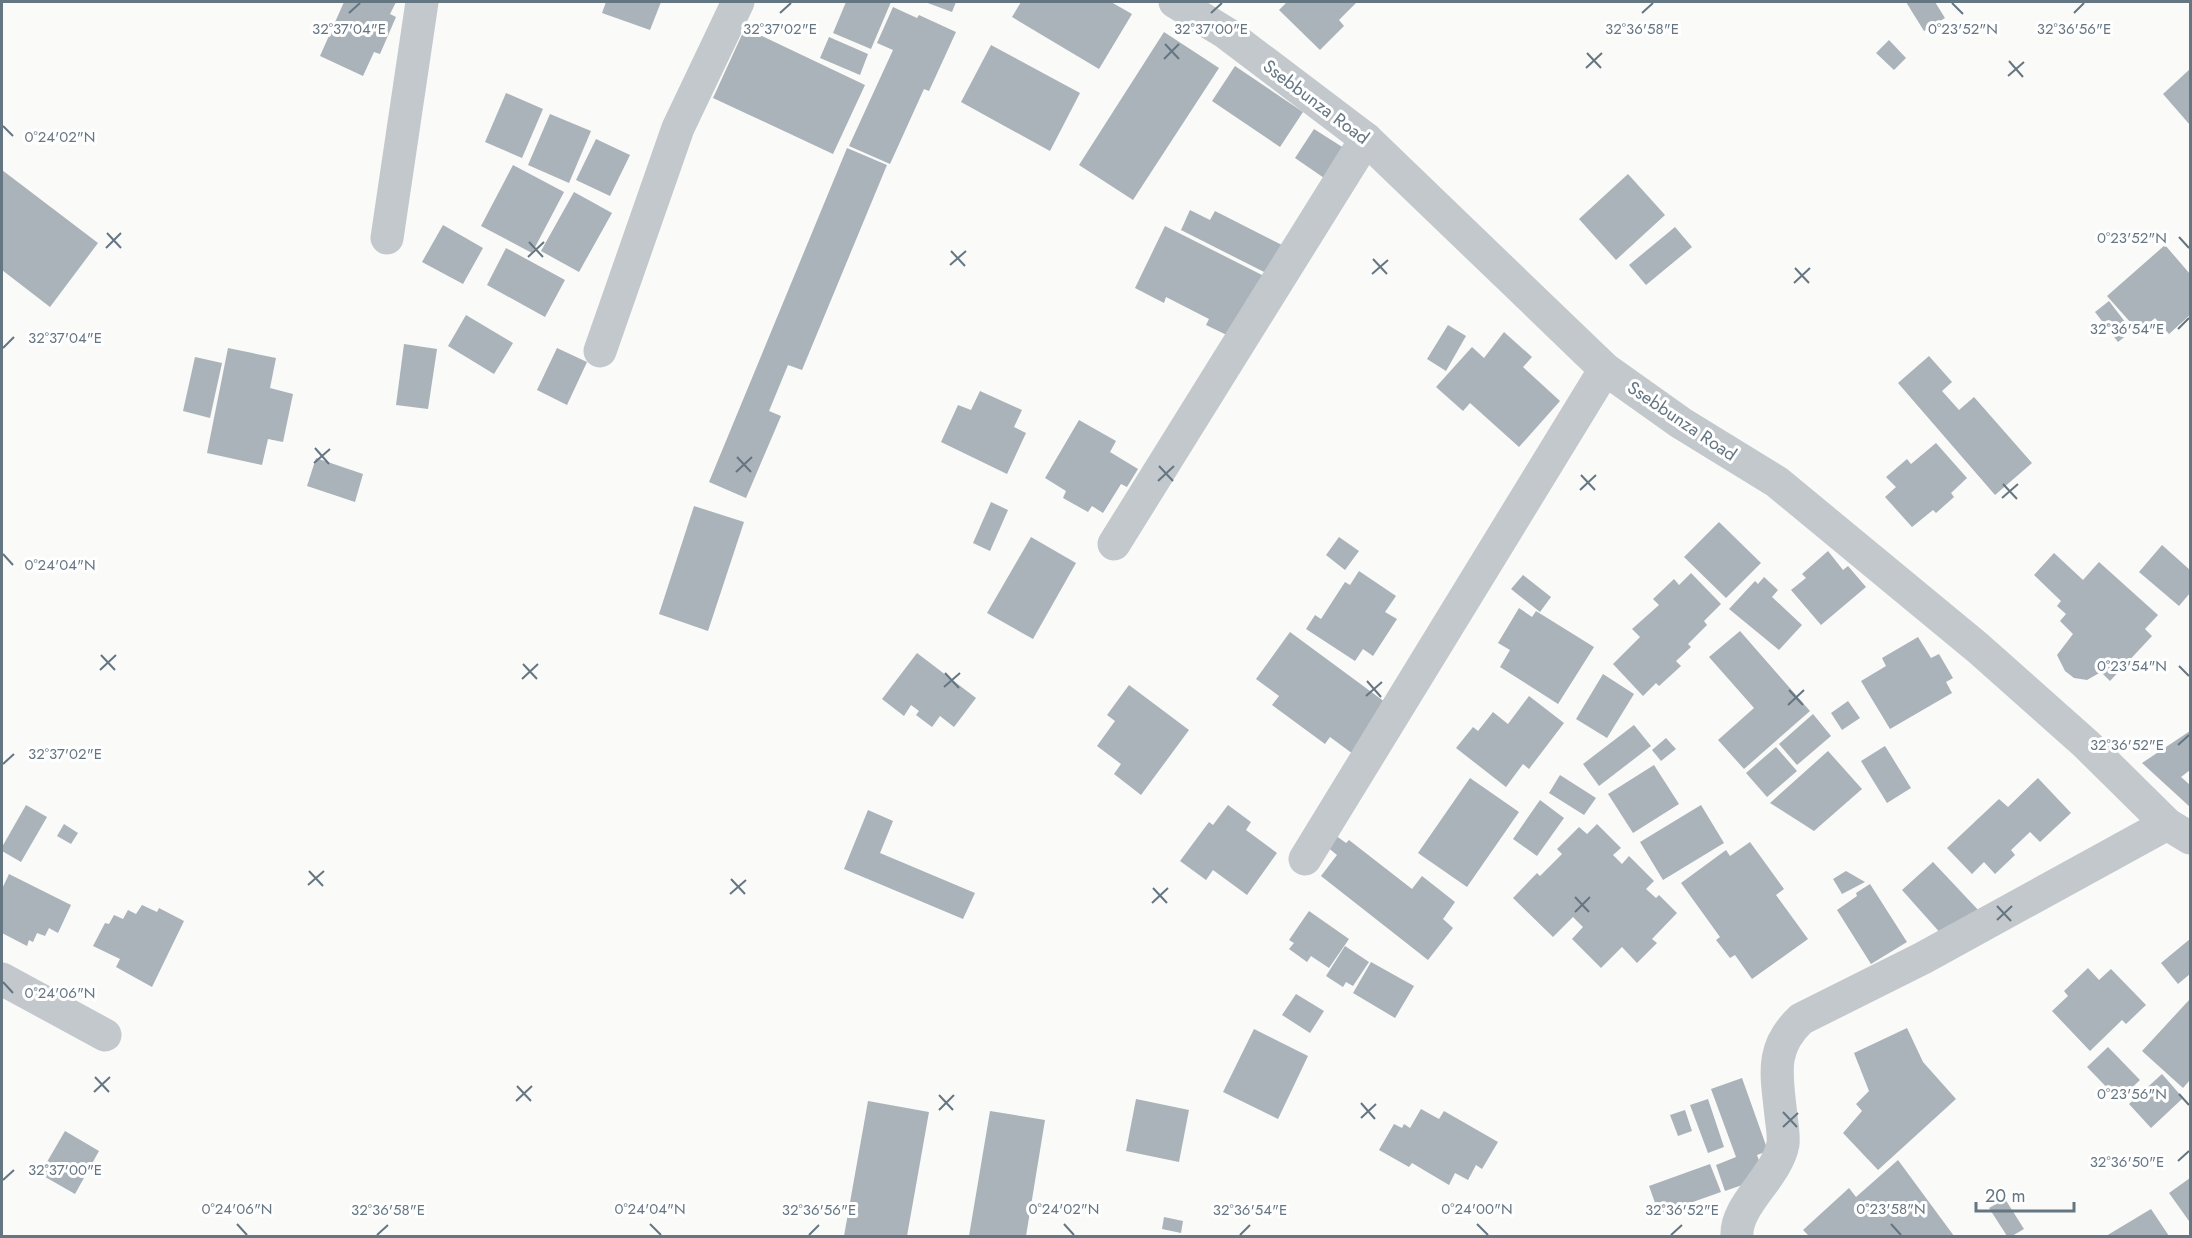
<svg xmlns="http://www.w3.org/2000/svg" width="2192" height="1238" viewBox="0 0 2192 1238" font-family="Jost,sans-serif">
	<rect width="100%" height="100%" fill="#fafaf8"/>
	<g fill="#aab3b9">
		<polygon points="344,2 396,2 390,14 396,17 380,54 374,52 363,76 320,56"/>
		<polygon points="606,2 661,2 650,30 602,13"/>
		<polygon points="846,2 891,2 871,49 833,33"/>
		<polygon points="925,2 956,2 952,12"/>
		<polygon points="1021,2 1111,2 1132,14 1099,69 1012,17"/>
		<polygon points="1287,2 1357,2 1339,20 1344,26 1320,50 1279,10"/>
		<polygon points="1906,2 1935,2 1945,18 1924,31"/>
		<polygon points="893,7 917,18 919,15 956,32 929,91 924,89 890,164 849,146 893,50 877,43"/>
		<polygon points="745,28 865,85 833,154 713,98"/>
		<polygon points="1164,32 1219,68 1133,200 1079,165"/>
		<polygon points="829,37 868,54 860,75 820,58"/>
		<polygon points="1889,40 1906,58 1894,70 1876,53"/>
		<polygon points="991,45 1080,93 1050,151 961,102"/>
		<polygon points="1235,66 1303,112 1280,147 1212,101"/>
		<polygon points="2190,69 2190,125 2163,94"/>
		<polygon points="506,93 543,109 522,158 485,142"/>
		<polygon points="550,114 591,131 569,183 528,165"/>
		<polygon points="1314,129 1347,150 1327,180 1295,158"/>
		<polygon points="596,139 630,155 610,196 576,180"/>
		<polygon points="847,148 887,165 802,370 788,365 769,411 781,416 746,498 709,482"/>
		<polygon points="513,165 564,192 532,253 481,226"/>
		<polygon points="2,170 98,243 50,307 2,270"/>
		<polygon points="1628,174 1665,215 1616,260 1579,219"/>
		<polygon points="574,192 612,213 579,272 541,251"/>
		<polygon points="1190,210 1210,220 1215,211 1288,248 1274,277 1181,230"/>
		<polygon points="443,225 483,248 463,284 422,262"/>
		<polygon points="1165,226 1264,276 1233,338 1206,325 1209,319 1166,297 1164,303 1135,288"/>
		<polygon points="1675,227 1692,247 1646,285 1629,265"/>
		<polygon points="2165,245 2190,274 2190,315 2169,334 2155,318 2139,332 2107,296"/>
		<polygon points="506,248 565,280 545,317 487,285"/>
		<polygon points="2109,301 2132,331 2118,342 2095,312"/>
		<polygon points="466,315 513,343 494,374 448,346"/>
		<polygon points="1448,325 1466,336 1446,371 1427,359"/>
		<polygon points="1504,332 1532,357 1523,367 1560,401 1519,447 1470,403 1463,411 1436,387 1472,347 1484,358"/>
		<polygon points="404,344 437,349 428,409 396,405"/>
		<polygon points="228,348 276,358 270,388 293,394 283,442 268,439 262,465 207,453"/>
		<polygon points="557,348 587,362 567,405 537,390"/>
		<polygon points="1929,356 1952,382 1942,391 1959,410 1974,397 2032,463 1995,495 1898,383"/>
		<polygon points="195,357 222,363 210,418 183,411"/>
		<polygon points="980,391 1022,410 1014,427 1026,433 1007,474 941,442 958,405 971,410"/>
		<polygon points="1079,420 1116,441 1110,452 1138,469 1127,487 1121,484 1103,513 1092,506 1088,512 1063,498 1066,491 1045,478"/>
		<polygon points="1936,443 1967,478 1951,493 1954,497 1936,513 1933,510 1912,527 1885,497 1896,487 1886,477 1907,459 1911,464"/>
		<polygon points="316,458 363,474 355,502 307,486"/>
		<polygon points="991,502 1008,510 990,551 973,543"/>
		<polygon points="694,506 744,522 708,631 659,614"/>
		<polygon points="1719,522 1761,563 1726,598 1684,557"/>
		<polygon points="1031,537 1076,563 1033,639 987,613"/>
		<polygon points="1339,537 1359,551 1345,570 1326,555"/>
		<polygon points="2162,545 2190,570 2190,593 2179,606 2139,572"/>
		<polygon points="1828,551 1843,570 1848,566 1866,587 1821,625 1791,590 1806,578 1802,574"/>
		<polygon points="2054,553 2083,580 2099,562 2158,615 2145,629 2152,636 2110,681 2101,672 2087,680 2074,678 2065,671 2057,655 2073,634 2060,621 2066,614 2057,606 2061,601 2034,575"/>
		<polygon points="1359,571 1396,596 1385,612 1397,619 1373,656 1363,649 1355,661 1306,629 1315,615 1321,619 1345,582 1350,585"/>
		<polygon points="1691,573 1721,604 1704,621 1707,625 1688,644 1691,647 1676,661 1681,666 1659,686 1656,683 1643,696 1613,664 1640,637 1632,629 1659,605 1653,599 1674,579 1679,585"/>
		<polygon points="1523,575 1551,597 1540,612 1511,589"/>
		<polygon points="1764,577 1778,590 1772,597 1802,625 1779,650 1729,609 1755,581 1758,584"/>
		<polygon points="1519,608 1532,617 1536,611 1594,647 1558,704 1500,667 1510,650 1498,643"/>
		<polygon points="1740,631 1810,711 1744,769 1718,740 1754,708 1709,657"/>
		<polygon points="1290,632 1389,705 1353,754 1330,737 1325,744 1272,705 1279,696 1256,679"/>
		<polygon points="1918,637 1931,658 1939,654 1953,678 1946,682 1952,693 1890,729 1861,681 1886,666 1882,658"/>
		<polygon points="917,653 976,698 954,727 940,716 932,727 916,715 919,711 911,705 904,716 882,699"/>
		<polygon points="1603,674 1634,694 1607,738 1576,719"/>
		<polygon points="1129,685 1189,730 1141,795 1114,774 1121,764 1097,746 1115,721 1107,715"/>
		<polygon points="1529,696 1564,723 1529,769 1523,764 1506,787 1456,748 1473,727 1478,731 1493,712 1508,724"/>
		<polygon points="1848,701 1860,718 1842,730 1831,713"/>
		<polygon points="1813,714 1831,736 1797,765 1779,744"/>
		<polygon points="1634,725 1651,746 1599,786 1583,764"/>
		<polygon points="2190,731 2190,770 2181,777 2190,785 2190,807 2142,763"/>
		<polygon points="1666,738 1676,749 1661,761 1652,750"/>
		<polygon points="1885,746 1911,788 1887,803 1861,761"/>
		<polygon points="1776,747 1797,771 1767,797 1746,773"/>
		<polygon points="1828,751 1862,789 1814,831 1770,803"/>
		<polygon points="1654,765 1679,804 1633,833 1608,794"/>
		<polygon points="1560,775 1596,798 1584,815 1549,793"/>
		<polygon points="1470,778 1519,812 1467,887 1418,853"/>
		<polygon points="2038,778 2071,813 2040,842 2030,832 2011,850 2015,855 1995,874 1984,862 1972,874 1947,848 1999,799 2008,807"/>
		<polygon points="1540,800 1564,818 1537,856 1513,839"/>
		<polygon points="26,805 47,817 21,862 2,851 2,847"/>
		<polygon points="1228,805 1251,822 1246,830 1277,853 1247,895 1213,870 1206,880 1180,861 1209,822 1213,825"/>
		<polygon points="1701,805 1724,843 1663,880 1640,842"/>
		<polygon points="868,810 893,821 880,853 975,893 963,919 844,869"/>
		<polygon points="64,824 78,833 71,844 57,836"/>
		<polygon points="1597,824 1621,848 1613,855 1622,864 1629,856 1654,881 1646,889 1656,898 1659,895 1677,913 1652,939 1657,943 1637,963 1622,947 1601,968 1572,939 1583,927 1573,917 1553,937 1513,898 1537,873 1540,876 1562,854 1557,849 1579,827 1587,834"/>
		<polygon points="1335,835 1346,843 1349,840 1412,889 1422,876 1455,902 1443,919 1453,928 1428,960 1321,876 1337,855 1326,846"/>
		<polygon points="1750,842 1784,889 1776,895 1808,939 1752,979 1735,955 1730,958 1716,940 1720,937 1681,883 1726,850 1730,856"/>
		<polygon points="1933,862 1980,912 1943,936 1902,890"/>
		<polygon points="1846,871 1865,882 1842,894 1833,879"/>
		<polygon points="9,874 71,905 58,933 49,928 45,936 37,933 33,942 29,940 27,946 2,933 2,889"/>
		<polygon points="1870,884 1907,942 1871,964 1837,910 1857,896 1856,893"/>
		<polygon points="142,905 157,912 159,908 184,921 152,987 116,967 120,959 93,946 105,923 109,924 114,915 123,919 128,910 136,914"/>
		<polygon points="1309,911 1349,939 1329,968 1311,956 1307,962 1289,949 1294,943 1289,940"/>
		<polygon points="2190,939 2190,974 2178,984 2161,963"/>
		<polygon points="1345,946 1369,962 1353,986 1346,982 1343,987 1326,976"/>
		<polygon points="1371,962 1414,986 1395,1018 1353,993"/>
		<polygon points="2088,968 2099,980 2111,969 2146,1005 2126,1024 2122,1020 2090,1051 2052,1011 2068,996 2064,991"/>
		<polygon points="1296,994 1324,1011 1310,1033 1282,1015"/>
		<polygon points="2190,999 2190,1080 2183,1088 2142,1051"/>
		<polygon points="1907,1028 1923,1062 1956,1099 1878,1170 1843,1133 1862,1111 1856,1104 1869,1091 1854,1053"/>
		<polygon points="1254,1029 1308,1056 1278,1119 1223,1092"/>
		<polygon points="2108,1047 2140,1080 2119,1100 2087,1067"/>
		<polygon points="2162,1074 2183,1098 2151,1128 2129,1104"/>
		<polygon points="1742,1078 1768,1151 1757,1155 1765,1177 1725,1191 1716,1165 1736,1157 1711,1089"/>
		<polygon points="1136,1099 1189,1110 1179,1162 1126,1151"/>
		<polygon points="1708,1099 1724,1147 1708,1153 1690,1105"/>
		<polygon points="868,1101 929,1112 907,1236 844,1236"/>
		<polygon points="1421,1109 1439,1119 1444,1111 1498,1142 1482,1169 1476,1165 1468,1180 1455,1173 1449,1185 1412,1163 1409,1167 1379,1150 1394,1124 1402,1128 1404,1124 1410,1128"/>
		<polygon points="1685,1110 1692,1131 1678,1136 1670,1115"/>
		<polygon points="990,1111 1045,1120 1026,1236 969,1236"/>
		<polygon points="65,1131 99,1151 75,1194 40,1174"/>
		<polygon points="1898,1160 1954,1236 1809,1236 1803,1230 1849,1188 1856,1197"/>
		<polygon points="1710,1164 1721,1192 1659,1214 1649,1186"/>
		<polygon points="2190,1178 2190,1220 2189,1221 2169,1193"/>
		<polygon points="2005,1199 2024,1229 2012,1236 2007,1236 1989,1208"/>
		<polygon points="2151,1209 2169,1236 2106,1236"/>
		<polygon points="1164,1217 1183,1221 1181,1233 1162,1229"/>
	</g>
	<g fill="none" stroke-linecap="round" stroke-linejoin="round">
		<g stroke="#c3c8cc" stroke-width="33">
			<polyline points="1175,2 1226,33 1366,139 1605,369 1681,423 1777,482 1978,648 2086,744 2167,824 2190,838"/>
			<polyline points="387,238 422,2"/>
			<polyline points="600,351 678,128 738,2"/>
			<polyline points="1114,544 1366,139"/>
			<polyline points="1305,859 1605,369"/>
			<polyline points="2,979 105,1035"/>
			<path d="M1737,1236C1735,1205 1777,1177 1783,1144C1784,1135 1782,1125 1781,1116C1777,1076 1769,1049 1801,1019L1923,958L2167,824"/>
		</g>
	</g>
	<path fill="none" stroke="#657683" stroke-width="2" d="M1952,3L1963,14M349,13L360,3M780,13L791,3M1211,13L1222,3M1642,13L1653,3M2074,13L2084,3M1165,44L1179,59M1587,53L1601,68M1164,59L1179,44M2009,61L2023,77M1586,68L1602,53M2008,76L2024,62M3,126L13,136M107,233L121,248M2179,237L2189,248M529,242L543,257M106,248L121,233M951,251L965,266M528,257L544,242M1373,259L1387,274M950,265L966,251M1795,268L1809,283M1372,274L1388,260M1794,283L1810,268M2178,329L2189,318M3,348L14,337M315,448L329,464M737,457L751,472M314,463L330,449M1159,466L1173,481M736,472L752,457M1581,475L1595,490M1158,481L1174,466M2003,484L2017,499M1580,490L1596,475M2002,498L2018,484M3,554L13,565M101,655L115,670M523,664L537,679M2179,666L2189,676M100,670L116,655M945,673L959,688M522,679L538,664M1367,681L1381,697M944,687L960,673M1789,690L1803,705M1366,696L1382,682M1788,705L1804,690M2178,745L2189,735M3,764L14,754M309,871L323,886M731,879L745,894M308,885L324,871M1153,888L1167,903M730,894L746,880M1575,897L1589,912M1152,903L1168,888M1997,906L2011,921M1575,912L1590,897M1997,920L2012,906M3,982L13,993M95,1077L109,1092M517,1086L531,1101M94,1092L110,1077M2179,1094L2189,1105M939,1095L953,1110M516,1101L532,1086M1361,1103L1375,1119M939,1110L954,1095M1783,1112L1797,1127M1361,1118L1376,1104M1783,1127L1798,1113M2178,1161L2189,1151M3,1180L14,1170M237,1224L247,1235M650,1224L661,1235M1064,1224L1074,1235M1477,1224L1488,1235M1891,1224L1901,1235M377,1235L388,1225M809,1235L819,1225M1240,1235L1250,1225M1671,1235L1682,1225"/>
	<g text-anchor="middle" stroke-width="6" stroke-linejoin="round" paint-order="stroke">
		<g font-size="18" fill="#657683" stroke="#fff">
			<text transform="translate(1316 102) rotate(37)" y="6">Ssebbunza Road</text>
			<text transform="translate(1682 421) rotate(34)" y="6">Ssebbunza Road</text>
		</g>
	</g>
	<g font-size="15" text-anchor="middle" fill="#657683" stroke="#fff" stroke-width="6" stroke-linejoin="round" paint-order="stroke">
		<text x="349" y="34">32°37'04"E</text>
		<text x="780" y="34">32°37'02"E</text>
		<text x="1211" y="34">32°37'00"E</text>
		<text x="1642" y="34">32°36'58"E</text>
		<text x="2074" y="34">32°36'56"E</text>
		<text x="1963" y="34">0°23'52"N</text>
		<text x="60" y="142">0°24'02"N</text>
		<text x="2132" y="243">0°23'52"N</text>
		<text x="2127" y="334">32°36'54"E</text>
		<text x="65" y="343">32°37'04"E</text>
		<text x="60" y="570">0°24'04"N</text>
		<text x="2132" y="671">0°23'54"N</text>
		<text x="2127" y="750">32°36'52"E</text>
		<text x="65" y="759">32°37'02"E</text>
		<text x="60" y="998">0°24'06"N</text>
		<text x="2132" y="1099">0°23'56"N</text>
		<text x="2127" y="1167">32°36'50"E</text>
		<text x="65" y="1175">32°37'00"E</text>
		<text x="237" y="1214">0°24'06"N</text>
		<text x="650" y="1214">0°24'04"N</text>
		<text x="1064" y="1214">0°24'02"N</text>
		<text x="1477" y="1214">0°24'00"N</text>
		<text x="1891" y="1214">0°23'58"N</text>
		<text x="388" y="1215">32°36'58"E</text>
		<text x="819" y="1215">32°36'56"E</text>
		<text x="1250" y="1215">32°36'54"E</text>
		<text x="1682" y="1215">32°36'52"E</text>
	</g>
	<rect width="2192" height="1238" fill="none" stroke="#657683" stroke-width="6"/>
	<path d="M1976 1202v9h98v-9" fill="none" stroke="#657683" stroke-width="3"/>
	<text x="1985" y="1202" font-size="18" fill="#657683" stroke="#ffffff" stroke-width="4.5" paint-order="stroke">20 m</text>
</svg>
